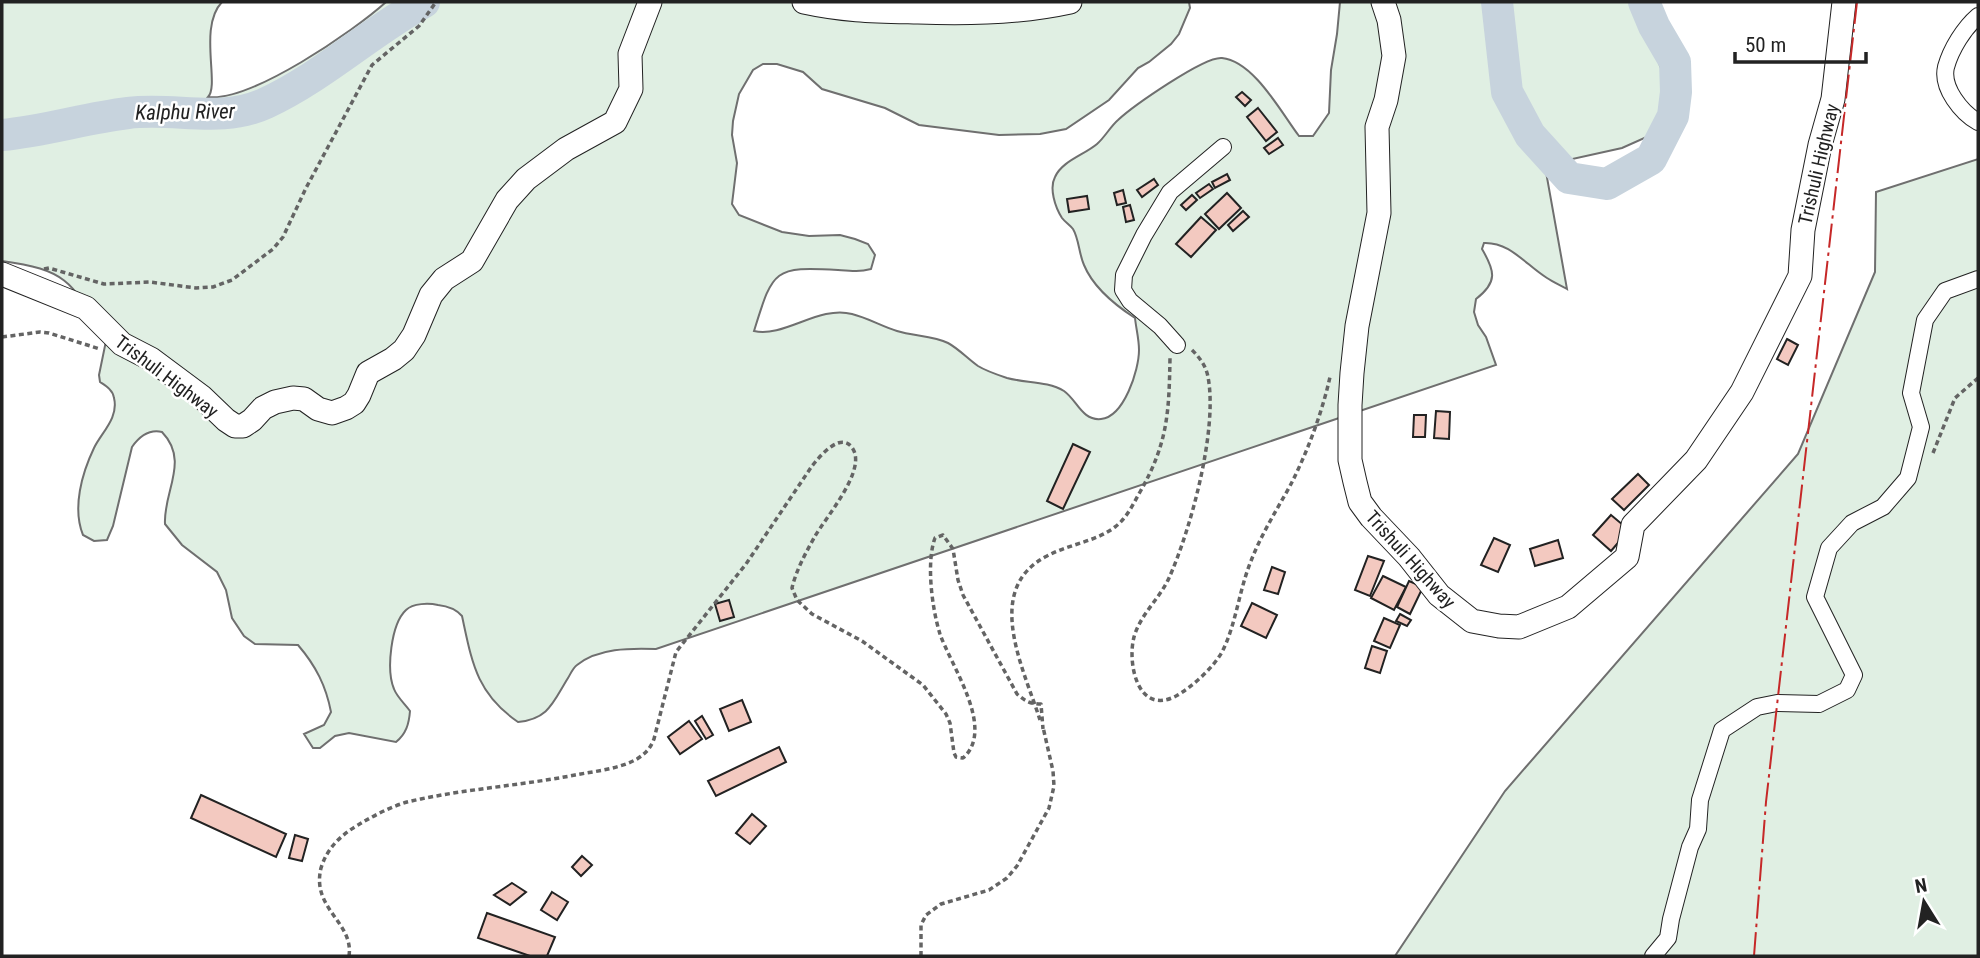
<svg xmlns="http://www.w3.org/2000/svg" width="1980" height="958" viewBox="0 0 1980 958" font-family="'Roboto Condensed',sans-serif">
	<rect width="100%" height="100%" fill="#fff"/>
	<g fill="#e0efe3" stroke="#6f6f6f" stroke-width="2">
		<path d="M2,2H222C198,27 220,85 208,97C251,102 354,31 386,2H1189L1190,8L1179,34L1171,44L1149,62L1138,68L1109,100L1066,129L1040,134L999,135L919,125L885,108L822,89L803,72L777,64H763L753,70L739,94L733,121L732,135L737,163L732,204L739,215L782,232L809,236L840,235L855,239L868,244L875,255L871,269C859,272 851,271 838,270C773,266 773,270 754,331C784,338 819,305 852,314C868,318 881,326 897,331C913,336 934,336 948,343C959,349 968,359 978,366C986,371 998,375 1007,378C1025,383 1048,381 1064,391C1077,400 1082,421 1101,419C1124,417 1139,370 1139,350C1139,339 1136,328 1135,318C1115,305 1093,287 1084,265C1079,254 1079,239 1073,229C1070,225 1065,222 1062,218C1055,207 1049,188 1055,177C1062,161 1084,155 1097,144C1105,137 1110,127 1118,120C1132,107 1204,56 1222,58C1254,61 1282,114 1299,136H1313L1329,113L1331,70L1337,34L1340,2H1634L1666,80V110L1649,136L1622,148L1568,160L1541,144L1567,289C1560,285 1553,282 1547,278C1526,265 1510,242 1484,243L1482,249C1495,271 1498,282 1476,299L1474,312L1478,325L1486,337L1496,365L656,649C630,648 598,648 577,665C573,668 571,673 568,678C553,702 549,719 518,722C476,693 472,662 462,616C456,609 447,606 438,605C429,603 413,603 406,610C391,624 386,670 394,689C397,697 405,704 410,711C409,724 406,734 396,742L349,733L335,736L320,748H313L304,734L324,725L331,712C326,686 316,666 298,645L255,644L244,636L232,618L226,590L217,572L182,545L165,524C163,492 190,461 162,432C149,429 139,437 132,447L113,526L107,540L94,541L83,535C72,508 82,473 94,448C101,433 119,418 114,398C113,390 106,386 100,382L99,375L106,341C73,284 70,270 2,261Z"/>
		<polygon points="1978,159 1978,956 1395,956 1505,791 1798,454 1875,272 1876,192"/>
	</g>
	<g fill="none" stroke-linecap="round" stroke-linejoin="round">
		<g stroke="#c7d3dd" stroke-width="32">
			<polyline points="1497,2 1507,92 1530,135 1569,178 1607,184 1651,159 1673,116 1676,92 1675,62 1654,26 1644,2"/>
			<path d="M2,135C45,131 86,118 128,113C176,107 221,124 266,103C322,77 370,32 424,2"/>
		</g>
	</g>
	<g fill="#f3c9c0" stroke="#222" stroke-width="2">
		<polygon points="1242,92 1251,100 1245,106 1236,97"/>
		<polygon points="1258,108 1277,132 1266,141 1247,117"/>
		<polygon points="1278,138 1283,145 1269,154 1264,148"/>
		<polygon points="1227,174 1230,180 1215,188 1212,182"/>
		<polygon points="1154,179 1158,185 1142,197 1137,190"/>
		<polygon points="1209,184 1213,189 1200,198 1196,193"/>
		<polygon points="1123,190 1126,203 1117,205 1114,193"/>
		<polygon points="1227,193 1241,208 1219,229 1205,214"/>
		<polygon points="1192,195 1197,200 1186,210 1181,205"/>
		<polygon points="1087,196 1089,209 1069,212 1067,199"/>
		<polygon points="1130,205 1134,220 1126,222 1123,207"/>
		<polygon points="1243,211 1249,217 1233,231 1228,225"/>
		<polygon points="1201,217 1216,230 1191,257 1176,244"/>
		<polygon points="1787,339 1798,345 1788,365 1777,359"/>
		<polygon points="1436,411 1450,412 1449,439 1434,438"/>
		<polygon points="1414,415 1426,415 1425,437 1413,437"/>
		<polygon points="1073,444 1090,452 1063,509 1047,501"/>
		<polygon points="1638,474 1649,485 1624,510 1612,499"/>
		<polygon points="1611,515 1629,530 1611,551 1593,535"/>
		<polygon points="1494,538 1510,545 1498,572 1481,565"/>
		<polygon points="1558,540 1563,558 1535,566 1530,549"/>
		<polygon points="1368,556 1384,561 1370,596 1355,590"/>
		<polygon points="1272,567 1285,572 1278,594 1264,590"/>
		<polygon points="1383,576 1406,587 1394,610 1371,598"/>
		<polygon points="1409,581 1423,587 1410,614 1397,607"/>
		<polygon points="729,600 734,617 720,621 715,604"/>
		<polygon points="1252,603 1277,615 1266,638 1241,626"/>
		<polygon points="1400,614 1411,620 1407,626 1396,621"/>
		<polygon points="1384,618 1400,625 1390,648 1374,641"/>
		<polygon points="1372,646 1387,651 1380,673 1365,668"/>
		<polygon points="742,700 751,722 729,731 720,709"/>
		<polygon points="702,716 713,735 706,739 695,721"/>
		<polygon points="689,721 702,739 680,754 668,737"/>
		<polygon points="779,747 786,762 716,796 708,781"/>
		<polygon points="201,795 286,834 276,857 191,818"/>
		<polygon points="752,814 766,826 750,844 736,833"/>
		<polygon points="295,835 308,839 302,861 289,858"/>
		<polygon points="582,856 592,865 581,876 572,867"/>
		<polygon points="512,883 526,892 510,905 494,895"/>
		<polygon points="552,892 568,902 557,920 541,910"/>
		<polygon points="487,913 555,937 547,956 530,956 478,938"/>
	</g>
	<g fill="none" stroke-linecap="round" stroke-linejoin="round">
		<g stroke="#222" stroke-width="18">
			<g id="street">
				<path d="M1978,16C1964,28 1951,49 1946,67C1941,88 1962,113 1978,122"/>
				<polyline points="1177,345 1160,326 1130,301 1123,290 1124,275 1144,235 1170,192 1223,147"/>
				<polyline points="1653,956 1668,938 1671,919 1690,847 1698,829 1700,800 1722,730 1757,707 1777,703 1819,704 1847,690 1854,675 1815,597 1829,548 1852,523 1883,507 1908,478 1921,427 1911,393 1925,320 1945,291 1978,279"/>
			</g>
		</g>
		<g stroke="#222" stroke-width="25">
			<g id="secondary">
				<path d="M804,2C845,11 876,11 918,12C968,14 1020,13 1070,2"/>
				<polyline points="1383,2 1389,20 1394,56 1386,100 1377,127 1379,213 1357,326 1352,373 1350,405 1350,460 1355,482 1360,502 1371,517 1409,557 1439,595 1472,621 1499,626 1519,627 1568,607 1627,557 1633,525 1696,460 1742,392 1800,276 1803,230 1820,145 1833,99 1844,2"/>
				<polyline points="2,274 86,308 122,344 151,359 202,397 226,420 235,426 243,426 252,420 263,408 275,402 293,398 304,399 318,409 332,413 346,408 354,403 359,395 368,373 393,359 404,350 414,335 431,295 444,279 472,261 507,200 526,179 566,149 615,122 631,89 630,54 650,2"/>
			</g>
		</g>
		<g stroke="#646464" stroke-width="3.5" stroke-dasharray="5 3.5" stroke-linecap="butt">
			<polyline points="44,269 49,268 104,284 150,282 196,288 213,287 232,280 273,249 283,237 306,188 372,65 419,26 436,2"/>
			<polyline points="2,337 40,332 49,333 100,349"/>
			<path d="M1192,350C1200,358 1206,366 1208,377C1218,429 1191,529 1169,578C1160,598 1140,615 1134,637C1127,664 1138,716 1176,696C1192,687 1213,668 1222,652C1236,625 1239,590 1251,561C1261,535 1276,511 1290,486C1307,453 1322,413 1330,377"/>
			<polyline points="1933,453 1955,398 1978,378"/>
			<path d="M1040,720C1024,669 982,589 1047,556C1069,544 1095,542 1115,527C1127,518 1133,504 1140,492C1168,443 1169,412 1170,358"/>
			<path d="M349,956C354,922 311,909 321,868C327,848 341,835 358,825C373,816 390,807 407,802C462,789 519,786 575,775C596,771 619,769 637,759C646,753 650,749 654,739L676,652L746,564L812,466C820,456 843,428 854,451C864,474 825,518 814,538C805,554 796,571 792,588L797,600L812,614L862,641L923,685L946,714L950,723L954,753L956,757L963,758C996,729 951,666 940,634C932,609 926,562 935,538L943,535L953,549L958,580L963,595L1017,694C1025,701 1030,704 1041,704L1043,729"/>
			<polyline points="921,956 921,925 926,915 941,904 989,890 1007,878 1017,866 1049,808 1054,786 1053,771 1043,727"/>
		</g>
		<use href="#street" stroke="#fff" stroke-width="16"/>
		<use href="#secondary" stroke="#fff" stroke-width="23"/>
		<polyline stroke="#c62828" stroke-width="2" stroke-dasharray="24 5 3.5 5" stroke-linecap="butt" points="1754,956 1766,802 1857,2"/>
	</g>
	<g text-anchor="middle" stroke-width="5" stroke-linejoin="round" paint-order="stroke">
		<g font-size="19" fill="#222" stroke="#fff">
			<text transform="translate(1818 164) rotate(-77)" y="7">Trishuli Highway</text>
			<text transform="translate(167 376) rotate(37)" y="7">Trishuli Highway</text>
			<text transform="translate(1411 559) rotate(48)" y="7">Trishuli Highway</text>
		</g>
		<g font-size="21" font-style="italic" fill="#222" stroke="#fff">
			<text transform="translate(185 112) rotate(-1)" y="7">Kalphu River</text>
		</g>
	</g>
	<rect width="1980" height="958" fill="none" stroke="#222222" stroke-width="7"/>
	<g transform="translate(1924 902) rotate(349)" stroke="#ffffff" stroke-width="5" paint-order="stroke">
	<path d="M0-5L12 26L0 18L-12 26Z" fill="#222222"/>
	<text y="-10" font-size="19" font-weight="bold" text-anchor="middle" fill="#222222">N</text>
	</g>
	<path d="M1735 52v10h131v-10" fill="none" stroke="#222222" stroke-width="3.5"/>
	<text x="1745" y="52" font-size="21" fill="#222222" stroke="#ffffff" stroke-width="5" paint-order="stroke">50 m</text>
</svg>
